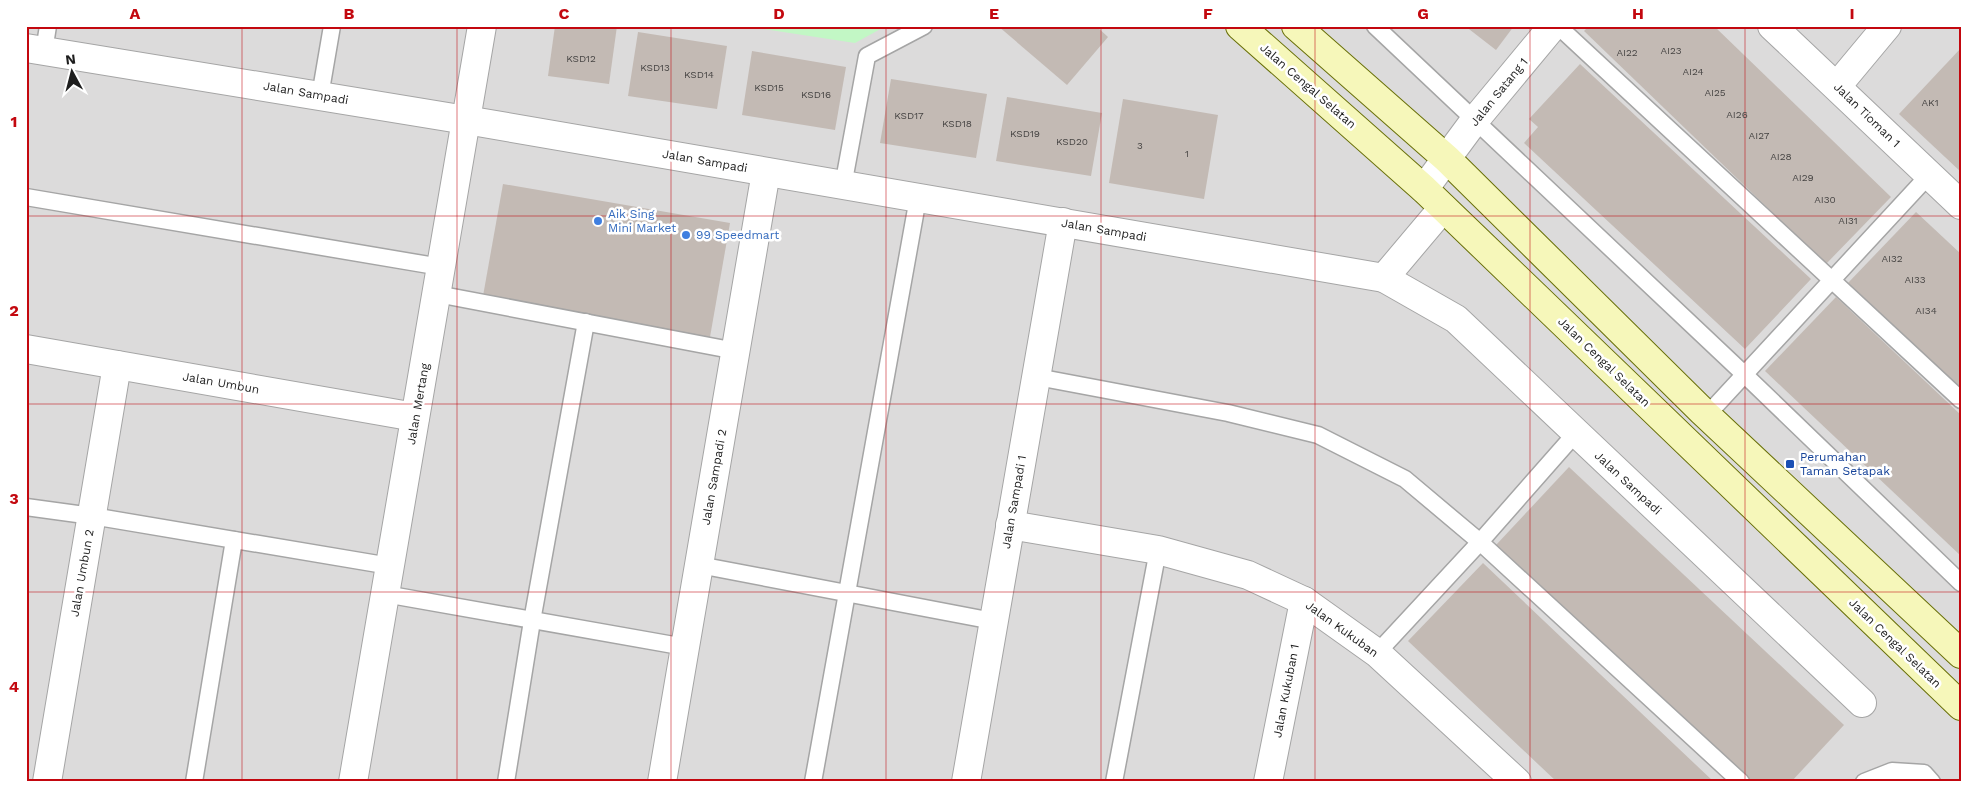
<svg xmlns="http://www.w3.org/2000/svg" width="1987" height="808" viewBox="0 0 1987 808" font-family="'Work Sans',sans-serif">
	<rect width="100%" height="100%" fill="#eeebe4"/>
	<rect fill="#dcdbdb" x="26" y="26" width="1935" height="756"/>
	<polygon fill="#c2f7c5" points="745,26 886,26 855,43"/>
	<g fill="#c3bab4">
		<polygon points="555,26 617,26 609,84 548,76"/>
		<polygon points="998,26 1096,26 1108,37 1067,85"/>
		<polygon points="1465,26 1514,26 1496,50"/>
		<polygon points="1589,26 1714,26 1891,197 1826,264 1584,31"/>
		<polygon points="638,32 727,46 717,109 628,96"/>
		<polygon points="1961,48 1961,172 1899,114"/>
		<polygon points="752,51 846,67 835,130 742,115"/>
		<polygon points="1580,64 1811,279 1745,349 1524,143 1538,127 1529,119"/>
		<polygon points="891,79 987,94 976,158 880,143"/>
		<polygon points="1007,97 1102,113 1091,176 996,161"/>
		<polygon points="1123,99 1218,115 1204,199 1109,183"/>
		<polygon points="503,184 730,223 710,337 483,296"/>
		<polygon points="1916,212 1961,254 1961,390 1847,284"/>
		<polygon points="1836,297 1961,415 1961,556 1765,371"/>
		<polygon points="1569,467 1844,725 1791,782 1749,782 1496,545"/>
		<polygon points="1483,563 1563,639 1714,782 1557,782 1468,698 1408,641"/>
	</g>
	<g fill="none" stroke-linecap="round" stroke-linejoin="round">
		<g stroke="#a5a5a5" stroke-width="19">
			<g id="lane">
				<polyline points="1375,26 1745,375 1961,583"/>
				<polyline points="1558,26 1961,400"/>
				<polyline points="44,51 48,26"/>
				<polyline points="320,96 332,26"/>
				<polyline points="843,186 867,56 924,26"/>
				<polyline points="26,197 441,267"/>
				<polyline points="437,294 736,351"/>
				<polyline points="1037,377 1228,413 1318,435 1405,479 1480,542 1741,782"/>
				<polyline points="1707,415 1929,175"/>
				<polyline points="26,507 92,516 390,566"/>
				<polyline points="699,565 993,621"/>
				<polyline points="385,594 685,647"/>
				<polyline points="1377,653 1480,542 1575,434"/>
				<polyline points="194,782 234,540"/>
				<polyline points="506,782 532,621 586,322"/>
				<polyline points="813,782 918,198"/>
				<polyline points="1114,782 1158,550"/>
				<polyline points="1864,782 1892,771 1924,773 1932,782"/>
			</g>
		</g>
		<g stroke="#a5a5a5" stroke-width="30">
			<g id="street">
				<polyline points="1772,26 1961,205"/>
				<polyline points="26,48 466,120 1384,278 1443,208"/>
				<polyline points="1837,86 1887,26"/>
				<polyline points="1424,189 1475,120 1553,26"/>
				<polyline points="1384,278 1456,319 1862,703"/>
				<polyline points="26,349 415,417"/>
				<polyline points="1010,525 1158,550 1248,575 1304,601 1377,653 1517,782"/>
				<polyline points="47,782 117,365"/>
				<polyline points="353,782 482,26"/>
				<polyline points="662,782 766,172"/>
				<polyline points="966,782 1063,222"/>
				<polyline points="1268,782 1304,601"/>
			</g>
		</g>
		<g stroke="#697009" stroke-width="30">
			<g id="secondary">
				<polyline points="1240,26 1424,189 1961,706"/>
				<polyline points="1296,26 1447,159 1702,411 1961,654"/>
			</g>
		</g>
		<use href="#lane" stroke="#fff" stroke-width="16"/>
		<use href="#street" stroke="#fff" stroke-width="28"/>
		<use href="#secondary" stroke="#f6f7ba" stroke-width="28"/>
	</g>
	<path fill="none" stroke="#c3080f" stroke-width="1" stroke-opacity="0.55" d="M242,26V782M457,26V782M671,26V782M886,26V782M1101,26V782M1315,26V782M1530,26V782M1745,26V782M26,216H1961M26,404H1961M26,592H1961"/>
	<g fill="#3f7fe0" stroke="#fff" stroke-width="2">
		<circle cx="598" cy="221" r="5"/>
		<circle cx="686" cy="235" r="5"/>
	</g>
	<rect fill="#1a4fb4" stroke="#fff" stroke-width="2" x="1785" y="459" width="10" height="10" rx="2.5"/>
	<g text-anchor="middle" stroke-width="5" stroke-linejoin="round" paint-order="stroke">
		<g font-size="10" fill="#474544">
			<text x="1671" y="54">AI23</text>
			<text x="1627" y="56">AI22</text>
			<text x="581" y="62">KSD12</text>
			<text x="655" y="71">KSD13</text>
			<text x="1693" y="75">AI24</text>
			<text x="699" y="78">KSD14</text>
			<text x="769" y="91">KSD15</text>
			<text x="1715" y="96">AI25</text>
			<text x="816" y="98">KSD16</text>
			<text x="1930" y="106">AK1</text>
			<text x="1737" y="118">AI26</text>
			<text x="909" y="119">KSD17</text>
			<text x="957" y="127">KSD18</text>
			<text x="1025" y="137">KSD19</text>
			<text x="1759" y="139">AI27</text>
			<text x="1072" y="145">KSD20</text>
			<text x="1140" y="149">3</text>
			<text x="1187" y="157">1</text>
			<text x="1781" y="160">AI28</text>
			<text x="1803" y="181">AI29</text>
			<text x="1825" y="203">AI30</text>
			<text x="1848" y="224">AI31</text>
			<text x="1892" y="262">AI32</text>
			<text x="1915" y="283">AI33</text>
			<text x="1926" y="314">AI34</text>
		</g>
		<g font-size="12" fill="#1e1e1e" stroke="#fff">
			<text transform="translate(1308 86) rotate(41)" y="4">Jalan Cengal Selatan</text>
			<text transform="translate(1499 92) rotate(-51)" y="4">Jalan Satang 1</text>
			<text transform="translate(306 93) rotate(10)" y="4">Jalan Sampadi</text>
			<text transform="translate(1867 115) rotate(44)" y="4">Jalan Tioman 1</text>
			<text transform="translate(705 161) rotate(10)" y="4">Jalan Sampadi</text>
			<text transform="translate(1104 230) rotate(10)" y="4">Jalan Sampadi</text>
			<text transform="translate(1604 362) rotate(44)" y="4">Jalan Cengal Selatan</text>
			<text transform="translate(221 383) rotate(10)" y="4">Jalan Umbun</text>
			<text transform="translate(418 404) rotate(-80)" y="4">Jalan Mertang</text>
			<text transform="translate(714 477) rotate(-80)" y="4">Jalan Sampadi 2</text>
			<text transform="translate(1628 483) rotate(43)" y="4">Jalan Sampadi</text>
			<text transform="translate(1014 502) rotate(-80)" y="4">Jalan Sampadi 1</text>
			<text transform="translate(82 573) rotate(-80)" y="4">Jalan Umbun 2</text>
			<text transform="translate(1342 629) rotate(36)" y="4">Jalan Kukuban</text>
			<text transform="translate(1895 643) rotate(44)" y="4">Jalan Cengal Selatan</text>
			<text transform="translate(1286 691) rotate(-79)" y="4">Jalan Kukuban 1</text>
		</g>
		<g font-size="12" fill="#366cbe" stroke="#fff" text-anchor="start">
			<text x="608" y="218">Aik Sing<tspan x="608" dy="14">Mini Market</tspan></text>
			<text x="696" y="239">99 Speedmart</text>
		</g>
		<g font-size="12" fill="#164399" stroke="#fff" text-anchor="start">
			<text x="1800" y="461">Perumahan<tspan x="1800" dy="14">Taman Setapak</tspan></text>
		</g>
	</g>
	<rect width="1987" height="808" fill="none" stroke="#ffffff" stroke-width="55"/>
	<g transform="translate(72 72) rotate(353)" stroke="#ffffff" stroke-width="4" paint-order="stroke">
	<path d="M0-4L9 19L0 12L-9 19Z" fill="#1e1e1e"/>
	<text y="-8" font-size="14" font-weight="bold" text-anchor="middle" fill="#1e1e1e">N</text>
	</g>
	<rect x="28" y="28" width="1932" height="752" fill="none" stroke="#c3080f" stroke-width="2"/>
	<g font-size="16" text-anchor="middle" font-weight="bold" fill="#c3080f">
		<text x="135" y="19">A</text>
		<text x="349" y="19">B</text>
		<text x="564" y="19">C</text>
		<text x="779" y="19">D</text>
		<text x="994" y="19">E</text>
		<text x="1208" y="19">F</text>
		<text x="1423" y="19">G</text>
		<text x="1638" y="19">H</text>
		<text x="1852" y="19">I</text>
		<text x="14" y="127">1</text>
		<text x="14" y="316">2</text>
		<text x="14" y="504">3</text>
		<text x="14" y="692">4</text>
	</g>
</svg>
